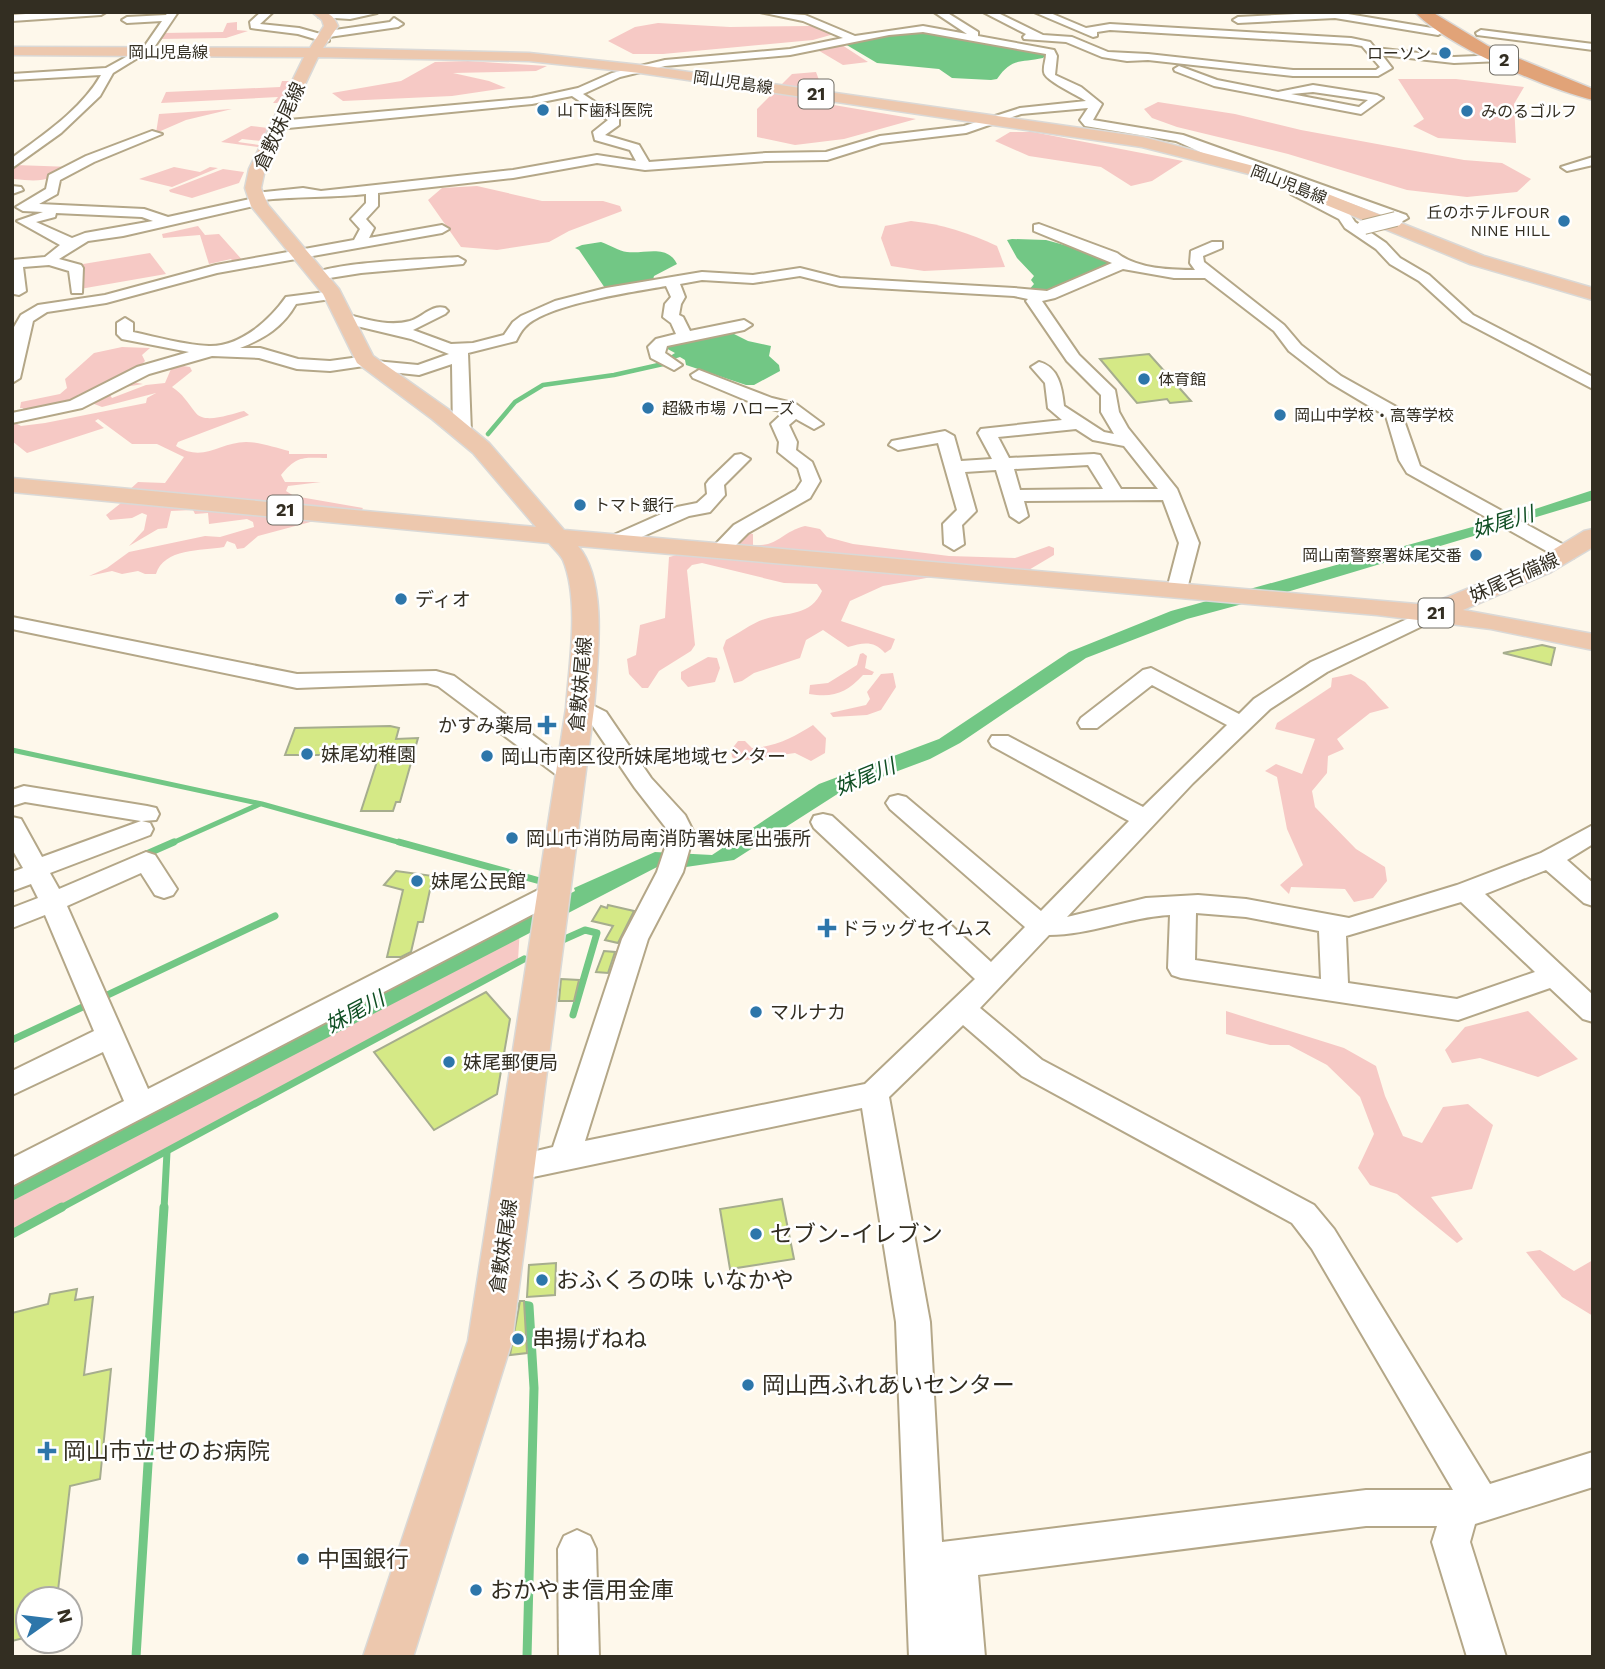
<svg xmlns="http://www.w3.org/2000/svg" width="1605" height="1669" viewBox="0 0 1605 1669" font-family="'Work Sans','Noto Sans JP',sans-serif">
	<rect width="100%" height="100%" fill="#fef8eb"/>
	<g fill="#f6c9c5">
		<polygon points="237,22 237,30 248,31 226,38 159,39 163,33 223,32 227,23"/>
		<polygon points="658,23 730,27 812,26 834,34 813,40 663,54 633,54 608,41 635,27"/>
		<polygon points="842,45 868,62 843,65 816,49"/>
		<polygon points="468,61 547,66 536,71 453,73 489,81 506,88 452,96 343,101 332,93 401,81 435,62"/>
		<polygon points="816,72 828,104 916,119 844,139 795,145 757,137 757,109 792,74"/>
		<polygon points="1398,79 1456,79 1524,87 1514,104 1516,143 1438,138 1413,126 1424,119"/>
		<polygon points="282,81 289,81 284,97 277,103 273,103 278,97 161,103 166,92 280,87"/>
		<polygon points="1158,102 1235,114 1301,130 1464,160 1502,163 1531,179 1517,192 1467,197 1407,190 1288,154 1177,127 1152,118 1144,109"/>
		<polygon points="232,109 186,120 156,133 159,114"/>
		<polygon points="251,126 268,128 261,141 242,139 238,142 259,145 258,147 221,142"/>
		<polygon points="1010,132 1033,132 1183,161 1152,181 1131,186 1101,167 1029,156 995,141"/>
		<path d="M15,165L72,167C49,181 41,182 14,179L12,167Z"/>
		<polygon points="174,167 200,172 210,167 218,168 172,187 139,179"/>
		<polygon points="223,169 244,172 239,183 192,198 170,192 169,190"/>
		<polygon points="477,186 542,201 603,201 620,206 622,211 569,231 549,242 497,250 461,247 428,200 442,188"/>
		<path d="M911,221C942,224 969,233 997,246L1005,267L924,271L891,266L881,238L885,226Z"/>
		<polygon points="198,226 205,235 219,234 244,262 235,264 231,259 209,264 200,235 163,238 162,234"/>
		<polygon points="150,253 166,274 80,289 77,265"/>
		<path d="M122,347L150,348L142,355L145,361L127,381L143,384L125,387L110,395L112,398L146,385L165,383L171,369L176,365L190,367L192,371L172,387C183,394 187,402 195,412C204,425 230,414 244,411L249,415L178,442L176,446C204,463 220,442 246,442C260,442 276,448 289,451V454H327V458C303,458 298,455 281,475L285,482H321L288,486L286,491L294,496L363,508L361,511L127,492L138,482L165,483L184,457L157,444H132L98,419L95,421L104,428L27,453L12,441V421L21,426L45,423L146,403L147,398L156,393L102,407L89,402L95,392L87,391L78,395L80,400L61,407L53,403L60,408L24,414L23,408H20L21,402L60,394L67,388L65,379L94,353Z"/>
		<path d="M131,501L318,516L314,521L258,536L244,548L237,549L235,544L227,541L224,547C201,551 164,548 156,574H145L138,571L122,574L112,571L89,576L107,568L129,552L205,536L220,537L254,527L253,522L247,519L209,524L208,513L195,514L193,510L171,511L167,528L158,529L129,546L144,530L147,515L142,513L132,518L110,520L106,515L121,503Z"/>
		<path d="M805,526L820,529L827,537L853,544L949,556L1015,558L1049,546L1054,548V555L1027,571L730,545L743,532L753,534V545C779,547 781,532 805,526Z"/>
		<path d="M681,554L948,574L883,586L850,601L841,621L895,639L891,649L885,653C873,640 863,643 848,647L823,630L806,640L800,658L754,673L742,681L734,683L723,648L726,640C738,634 752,623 765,619C788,612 811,616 822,591L817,584L784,583L702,563L692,565L687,570L695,645L691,651L659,671L648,688H642L629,674L627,659L636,655L640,625L665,618L669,557Z"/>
		<path d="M863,653L867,656L865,668L874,672L872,675H863C846,693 834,698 809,694L810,685L828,683L857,665L860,654Z"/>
		<polygon points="708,657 717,658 720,668 715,682 688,687 681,679 681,672"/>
		<polygon points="893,673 896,687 881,710 867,715 833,717 830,713 866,705 870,699 867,692 881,674"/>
		<polygon points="1351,674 1365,682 1389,708 1370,713 1337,739 1344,749 1328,756 1327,773 1312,791 1315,807 1356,849 1385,867 1387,881 1373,898 1354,902 1345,889 1291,887 1289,894 1280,885 1303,865 1287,829 1277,777 1265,771 1276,764 1302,774 1315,739 1275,729 1277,723 1331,687 1332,678"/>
		<path d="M813,725L826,738L825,753L811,761L795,753L739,761L732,757L731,750L738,741H745L752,748C775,747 794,737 813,725Z"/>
		<polygon points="520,928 518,960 12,1231 12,1181"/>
		<polygon points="1226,1011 1344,1048 1376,1066 1385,1096 1403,1136 1422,1143 1443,1107 1468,1104 1493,1125 1472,1189 1431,1197 1463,1239 1457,1243 1397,1194 1370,1185 1358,1168 1374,1134 1360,1097 1327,1065 1289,1045 1270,1045 1226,1034"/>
		<polygon points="1528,1011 1578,1059 1538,1077 1480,1058 1452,1063 1445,1050 1465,1027"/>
		<polygon points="1540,1250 1574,1271 1593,1260 1593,1316 1562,1297 1526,1252"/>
	</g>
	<g fill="#72c785">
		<path d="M928,32C968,40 1007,45 1047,54L1043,58C1021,63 1012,57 997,79L991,80L952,78L939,69L877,63L845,44L886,35Z"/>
		<polygon points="1012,239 1046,240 1108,257 1112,262 1053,287 1047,294 1027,292 1034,284 1031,280 1034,276 1017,258 1007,240"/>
		<path d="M601,242C610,245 619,251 627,252C646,254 667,244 677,264L654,276L652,284L607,291L579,250L575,248L582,245Z"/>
		<polygon points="732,333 748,341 771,346 769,356 779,365 780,371 754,385 746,385 686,365 685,360 680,357 671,360 667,358 675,353 664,347"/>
		<polygon points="1593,490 1593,500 1287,592 1187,619 1086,658 960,743 930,759 839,793 734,860 686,867 659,866 12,1201 12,1181 575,891 574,888 655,852 712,855 819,784 939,739 1069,652 1171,611 1526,512"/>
	</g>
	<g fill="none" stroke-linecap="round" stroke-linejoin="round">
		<polyline stroke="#72c785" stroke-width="4.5" points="488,434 515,402 543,385 614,375 663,364 661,362 664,361"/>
		<g stroke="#72c785" stroke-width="5">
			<polyline points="12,750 262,804 405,844"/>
			<polyline points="170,844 260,804"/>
		</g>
		<g stroke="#72c785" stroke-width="7">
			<polyline points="399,842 540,881"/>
			<polyline points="142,856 174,842"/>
			<polyline points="558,942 585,930 597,933 573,1015"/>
			<polyline points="99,999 275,916"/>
			<polyline points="12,1040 89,1004"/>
			<polyline points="59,1209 524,959"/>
			<polyline points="164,1209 167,1152"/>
		</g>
		<g stroke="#72c785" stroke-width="9">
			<polyline points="12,1234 62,1207"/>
			<polyline points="522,1305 529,1306 534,1388 527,1657"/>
			<polyline points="136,1657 164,1207"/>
		</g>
	</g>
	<g fill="#d5e986" stroke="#a6ad8e" stroke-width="2">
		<polygon points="1149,354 1191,401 1170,403 1167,399 1137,403 1100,359"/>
		<polygon points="1542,645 1555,648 1551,665 1503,653"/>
		<polygon points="390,726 399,728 396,739 418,738 400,802 396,802 393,811 361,811 381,749 347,749 345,755 285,755 295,728"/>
		<polygon points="396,871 433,876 423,922 418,922 411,952 401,957 387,957 403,890 384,885"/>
		<polygon points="608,905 634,911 618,943 605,940 613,926 592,921 601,906 607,908"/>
		<polygon points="604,951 615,952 608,973 596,972"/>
		<polygon points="561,979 579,980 574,1001 559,1001"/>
		<polygon points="486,992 510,1019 497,1094 434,1130 374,1052"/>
		<polygon points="782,1199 794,1259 730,1269 720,1209"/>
		<polygon points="556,1263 555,1295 527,1297 529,1265"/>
		<polygon points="77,1289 75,1300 93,1297 84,1375 111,1369 100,1479 70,1486 57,1599 28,1599 28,1637 12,1641 12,1313 48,1304 50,1294"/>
		<polygon points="520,1301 524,1301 527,1353 510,1355"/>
	</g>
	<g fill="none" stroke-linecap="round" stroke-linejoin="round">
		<g stroke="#b4a788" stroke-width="4">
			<g id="minor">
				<polygon points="53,12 106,12 101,15 12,21 12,15"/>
				<polygon points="168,12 178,12 153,49 149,50 144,47 162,21 127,23 122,20 127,17 166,15"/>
				<polygon points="261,12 273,12 260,24 299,28 324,35 328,31 390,22 394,18 403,24 398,27 329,37 329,41 325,42 298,34 251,28 250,22"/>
				<polygon points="322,12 376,12 377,13 350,19 319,17 318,15"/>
				<path d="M760,12L805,15L855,36L923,26L967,34L934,12H946L978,32V36L1054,50L1057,56L1055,75L1081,87L1102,104L1093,120L1183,135L1406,215L1408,218L1401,222L1307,187L1304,190L1349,213L1355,222L1386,243L1400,258L1429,275L1473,315L1593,377V389L1463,321L1419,281L1390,264L1376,249L1345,228L1339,219L1291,194L1289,191L1296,183L1205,154L1176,141L1085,126L1080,120L1088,108L1021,114L966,133L881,143L827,160L766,161L645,170L597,163L513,178L378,193V206L366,219L374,228L369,238L442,225L449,229L442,233L217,273L106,303L47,312L33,321L20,378L12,383L14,327L21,315L38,305L105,295L216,265L354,240L360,229L351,219L366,203V194C331,198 298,196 263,200L262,204L123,236L88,241L59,259L81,265L83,268L82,293H72L69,271L49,265L23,267L26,291L19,295L14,294L12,260L45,257L60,245L17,221L43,212L23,211L16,207L46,189L49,175L86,156L152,131L162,134L94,162L60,180L57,194L39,204L144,209L168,217L250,199V194L255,193L303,188L321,191L513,170L597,155L636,161L630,150L595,140L593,132L608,120L572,96L532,104L278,129L272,125L278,121L532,98L578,88L612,73L665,60L790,49L843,38L803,21ZM923,32L1046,54C1046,60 1043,66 1044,72C1044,80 1077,95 1086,101L1020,108L964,126L880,136L826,152L766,153L649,162L639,145L605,135L619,125V118L583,94L620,77L665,66L790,55L889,35ZM56,213L142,217L153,221L85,233L72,238L36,222L55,217Z"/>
				<polygon points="983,12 996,12 1043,35 1072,37 1108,52 1148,54 1293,70 1376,70 1380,67 1362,46 1351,44 1110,30 1097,32 1097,36 1093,37 1034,12 1048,12 1086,28 1110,24 1351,38 1370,42 1375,48 1454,57 1501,55 1506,58 1501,61 1454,63 1382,55 1392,68 1378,76 1293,76 1148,60 1127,61 1102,57 1066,42 1024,39 1023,37 1026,34"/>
				<polygon points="1336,12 1438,29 1443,32 1438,35 1335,18 1238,23 1233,20 1238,17"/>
				<polygon points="1481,30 1593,44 1593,50 1477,35 1476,33"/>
				<path d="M135,52L139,53V57L113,73L100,96L61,133L12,168V158C44,134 81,110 101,75L12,80V74L106,68Z"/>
				<path d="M1179,66L1217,80L1278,92L1313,85L1377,95L1383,98L1361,114L1214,86L1175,71L1174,69ZM1313,92L1368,100L1359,107L1291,94Z"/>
				<polygon points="1593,157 1593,165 1567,171 1561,167"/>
				<polygon points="12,186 21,187 23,190 12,194"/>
				<path d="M1039,224L1117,253C1137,269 1171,270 1195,270L1190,263L1191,251L1212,242H1222V248L1203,256L1204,262L1284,325L1301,345L1341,376L1400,409L1420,466L1573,550L1576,554L1573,558H1559L1407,473L1399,460L1386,416L1329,382L1289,351L1274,331L1205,278H1174L1123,269L1055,298L1042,301L1079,355L1115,390L1119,412L1128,428L1177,489L1199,543L1187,589L1184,593H1170L1167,589L1179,543L1163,500L1024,501L1028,516L1019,522L1010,516L996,470L965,472L976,511L962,525L964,544L954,550L944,544L943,524L957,510L938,443L898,450L889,445L892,441L945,431L954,436L961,461L992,459L978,433L981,429L1062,420L1048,408L1045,383L1031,367L1039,362C1059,367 1062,388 1064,406L1104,432L1114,434L1101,412V395L1067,361L1026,301L1028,299L1014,296L840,286L800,276L753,283L702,280L680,284L685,297L681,304L679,315L683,317L690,331L744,320L752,325L744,330L667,346L665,353L682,365L674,370L651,358L648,347L656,339L676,334L671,323L663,317L665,304L671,297L666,286C633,292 547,304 525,327C521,331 518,337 516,341L468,353L471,432L462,437L453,432L452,364L419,375L371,370L364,366L330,371L297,369L259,358L212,356L149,374L82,408L12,423V413L70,401L137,367L189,352L122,339L117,334V323L125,318L133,323V332C157,337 184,345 209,346C240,347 270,320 286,297L333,291L340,295L338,298L296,304C283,327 265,338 240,348H260L298,359L330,361L367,356L375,361L418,365L449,354L411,339L340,322L337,319L345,314C366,319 388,327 410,321C423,317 432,304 445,308L448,311L445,314L413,330L451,344L473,343L504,335L513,322L521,316L555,301L606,288L702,272L753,275L800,268L840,278L1014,288L1047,291L1112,263L1034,231V225ZM1076,429L1093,440L1124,446L1158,489H1121L1100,455L1094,454L1009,458L998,437ZM1088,465L1103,489L1020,490L1014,469Z"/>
				<path d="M458,257L465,261L463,264L361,273L317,280L310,276C325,262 432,259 458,257Z"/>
				<polygon points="699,370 772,398 796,404 823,424 814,429 796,419 789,425 797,442 796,450 812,462 820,481 810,498 748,533 727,554 720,556 710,550 734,525 796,490 802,481 798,468 778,452 779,442 771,424 784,412 760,406 693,378 691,375"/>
				<polygon points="741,454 750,459 724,485 725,495 710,512 689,516 621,546 607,546 604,542 607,538 677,507 697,503 707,494 706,484 709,480 735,455"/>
				<path d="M1434,607L1441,609L1444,613L1441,617L1327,672L1270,709L1193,783L1067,917L1146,898L1198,895L1246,899L1349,918L1457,885L1541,853L1593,825V844L1567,860L1593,883V906L1584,903L1546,870L1485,894L1593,995V1022L1583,1019L1550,988L1458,1020L1181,978L1172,975L1168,968L1170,915C1129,917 1090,935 1049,935L980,1008L1042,1060L1314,1205L1334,1229L1490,1484L1593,1452V1487L1475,1524L1470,1542L1506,1657H1467L1432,1542L1437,1526H1366L978,1575L985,1657H909L896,1322L862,1108L514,1181L503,1177L499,1168L503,1159L553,1147L622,939L657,872L670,833L635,788L590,722L572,713L569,708L572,703H588L606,712L651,778L685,815L694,833L683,872L648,939L585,1141L865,1084L975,979L814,828L811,822L814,816L823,814L832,816L991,962L1025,927L890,809L886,803L890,797L898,795L906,797L1041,911L1129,821L992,746L989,741L992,736H1008L1143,807L1227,725L1152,685L1097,728H1081L1078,723L1081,718L1143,670L1151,668L1239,714L1254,699L1311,662ZM1461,902L1535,972L1457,999L1348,983L1346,936ZM1196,913L1246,917L1319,931L1321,979L1195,960ZM963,1025L1022,1076L1292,1223L1312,1249L1453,1490H1366L942,1542L930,1322L889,1097Z"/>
				<polygon points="12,617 297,674 436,671 454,676 578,769 582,774 578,779 570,781 562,779 438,686 427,683 297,688 12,629"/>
				<polygon points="24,786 147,806 156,808 159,814 156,820 142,821 150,823 153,829 150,835 50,873 59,889 146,852 155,855 177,889 173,895 164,898 155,895 141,873 67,906 148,1089 544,887 553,884 562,887 566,893 562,899 12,1186 12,1158 124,1101 103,1052 12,1095 12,1071 94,1031 45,915 12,928 12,908 38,898 31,884 12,891 12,872 23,868 12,849 12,817 21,819 42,857 141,821 25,802 12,806 12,790"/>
				<polygon points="577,1530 590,1536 596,1549 599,1657 559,1657 558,1549 564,1536"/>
			</g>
		</g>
		<g stroke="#dad9d7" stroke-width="3">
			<path id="major" d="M312,12C326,12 332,12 338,26L323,48L529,53L640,65L1143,137L1265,169L1484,256L1593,288V300L1470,264L1253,175L1142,147L640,73L529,61L318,57L265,169L261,188L268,205L339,289L373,356L448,409L489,443L564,530L1428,605L1533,562L1584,531L1593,529V547L1551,572L1463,610L1593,634V650L1491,629L1377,615L578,546C609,582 597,663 594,708L512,1341L413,1657H363L468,1341L566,708C569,665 580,601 563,560C560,554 553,548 549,543L12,492V478L536,527L473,453L432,419L357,363L323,294L251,206L245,188L249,169L304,57L12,55V47L310,48L324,26L322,20Z"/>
		</g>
		<g stroke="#dad9d7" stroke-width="3">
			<path id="highway" d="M1415,12H1432L1488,46L1593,89V100C1548,89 1446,46 1415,12Z"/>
		</g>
		<use href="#minor" fill="#fff" fill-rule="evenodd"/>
		<use href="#major" fill="#edc8ae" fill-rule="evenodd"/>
		<use href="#highway" fill="#e1a378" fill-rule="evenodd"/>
		<g stroke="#b4a788" stroke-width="16" stroke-linecap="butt">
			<polyline id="minor-bridge" points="1364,227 1396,219"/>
		</g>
		<use href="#minor-bridge" stroke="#fff" stroke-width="14"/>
	</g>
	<g fill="#2d76aa" stroke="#fff" stroke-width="2.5">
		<circle cx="1445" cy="53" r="7"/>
		<circle cx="543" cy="110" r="7"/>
		<circle cx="1467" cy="111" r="7"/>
		<circle cx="1564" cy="221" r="7"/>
		<circle cx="1144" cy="379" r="7"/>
		<circle cx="648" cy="408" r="7"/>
		<circle cx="1280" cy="415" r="7"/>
		<circle cx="580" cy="505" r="7"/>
		<circle cx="1476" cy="555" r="7"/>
		<circle cx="401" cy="599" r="7"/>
		<path d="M543.5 714.5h7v7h7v7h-7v7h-7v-7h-7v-7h7z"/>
		<circle cx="307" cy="754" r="7"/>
		<circle cx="487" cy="756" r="7"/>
		<circle cx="512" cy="838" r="7"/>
		<circle cx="417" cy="881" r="7"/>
		<path d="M823.5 917.5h7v7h7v7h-7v7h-7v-7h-7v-7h7z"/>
		<circle cx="756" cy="1012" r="7"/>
		<circle cx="449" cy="1062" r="7"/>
		<circle cx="756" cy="1234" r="7"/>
		<circle cx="542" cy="1280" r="7"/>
		<circle cx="518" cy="1339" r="7"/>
		<circle cx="748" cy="1385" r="7"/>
		<path d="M43.5 1440.5h7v7h7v7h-7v7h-7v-7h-7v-7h7z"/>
		<circle cx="303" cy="1559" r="7"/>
		<circle cx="476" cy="1590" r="7"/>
	</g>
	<g text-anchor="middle" stroke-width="5" stroke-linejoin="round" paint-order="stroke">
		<g font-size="16" fill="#332e22" stroke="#fff">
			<text x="168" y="58">岡山児島線</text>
			<text transform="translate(733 82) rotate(8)" y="6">岡山児島線</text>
			<text transform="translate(1289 184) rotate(21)" y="6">岡山児島線</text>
		</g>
		<g font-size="16" fill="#332e22" stroke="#fff" text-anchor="start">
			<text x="1431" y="59" text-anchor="end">ローソン</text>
			<text x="557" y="116">山下歯科医院</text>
			<text x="1481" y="117">みのるゴルフ</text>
			<text x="1550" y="218" text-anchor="end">丘のホテルFOUR<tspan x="1550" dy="18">NINE HILL</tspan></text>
			<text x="1158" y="385">体育館</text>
			<text x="662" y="414">超級市場 ハローズ</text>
			<text x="1294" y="421">岡山中学校・高等学校</text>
			<text x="594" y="511">トマト銀行</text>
			<text x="1462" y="561" text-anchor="end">岡山南警察署妹尾交番</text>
		</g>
		<g fill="#fff" stroke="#706d64" stroke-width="2">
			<rect x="1490" y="45.5" width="28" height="29" rx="5"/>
			<rect x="798.5" y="79.5" width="35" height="29" rx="5"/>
			<rect x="267.5" y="495.5" width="35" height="29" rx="5"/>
			<rect x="1418.5" y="598.5" width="35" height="29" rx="5"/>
		</g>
		<g font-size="18" font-weight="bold" fill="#332e22">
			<text x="1504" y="66">2</text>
			<text x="816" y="100">21</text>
			<text x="285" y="516">21</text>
			<text x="1436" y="619">21</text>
		</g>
		<g font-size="19" fill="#332e22" stroke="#fff">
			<text transform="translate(279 126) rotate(-65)" y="7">倉敷妹尾線</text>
			<text transform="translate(1514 577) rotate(-24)" y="7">妹尾吉備線</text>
			<text transform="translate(580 684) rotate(-85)" y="7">倉敷妹尾線</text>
			<text transform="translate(503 1246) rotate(-82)" y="7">倉敷妹尾線</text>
		</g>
		<g font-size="19" fill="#332e22" stroke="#fff" text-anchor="start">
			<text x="415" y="606">ディオ</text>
			<text x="533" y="732" text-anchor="end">かすみ薬局</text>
			<text x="321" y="761">妹尾幼稚園</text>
			<text x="501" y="763">岡山市南区役所妹尾地域センター</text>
			<text x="526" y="845">岡山市消防局南消防署妹尾出張所</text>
			<text x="431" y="888">妹尾公民館</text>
			<text x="841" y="935">ドラッグセイムス</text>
			<text x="770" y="1019">マルナカ</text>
			<text x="463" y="1069">妹尾郵便局</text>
		</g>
		<g font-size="21" font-style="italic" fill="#104f24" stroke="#fff">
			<text transform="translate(1503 522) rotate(-16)" y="7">妹尾川</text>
			<text transform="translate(865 777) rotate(-22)" y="7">妹尾川</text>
			<text transform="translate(355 1012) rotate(-28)" y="7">妹尾川</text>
		</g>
		<g font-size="23" fill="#332e22" stroke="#fff" text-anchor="start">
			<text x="770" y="1242">セブン-イレブン</text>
			<text x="556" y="1288">おふくろの味 いなかや</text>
			<text x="532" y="1347">串揚げねね</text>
			<text x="762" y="1393">岡山西ふれあいセンター</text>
			<text x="63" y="1459">岡山市立せのお病院</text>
			<text x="317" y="1567">中国銀行</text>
			<text x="490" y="1598">おかやま信用金庫</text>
		</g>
	</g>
	<rect width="1605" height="1669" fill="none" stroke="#332e22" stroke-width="28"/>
	<g transform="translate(49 1620) rotate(76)"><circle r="33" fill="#ffffff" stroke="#adaba7" stroke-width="2"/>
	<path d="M0-5L12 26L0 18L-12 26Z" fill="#2d76aa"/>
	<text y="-10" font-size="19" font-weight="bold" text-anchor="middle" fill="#332e22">N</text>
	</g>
</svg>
